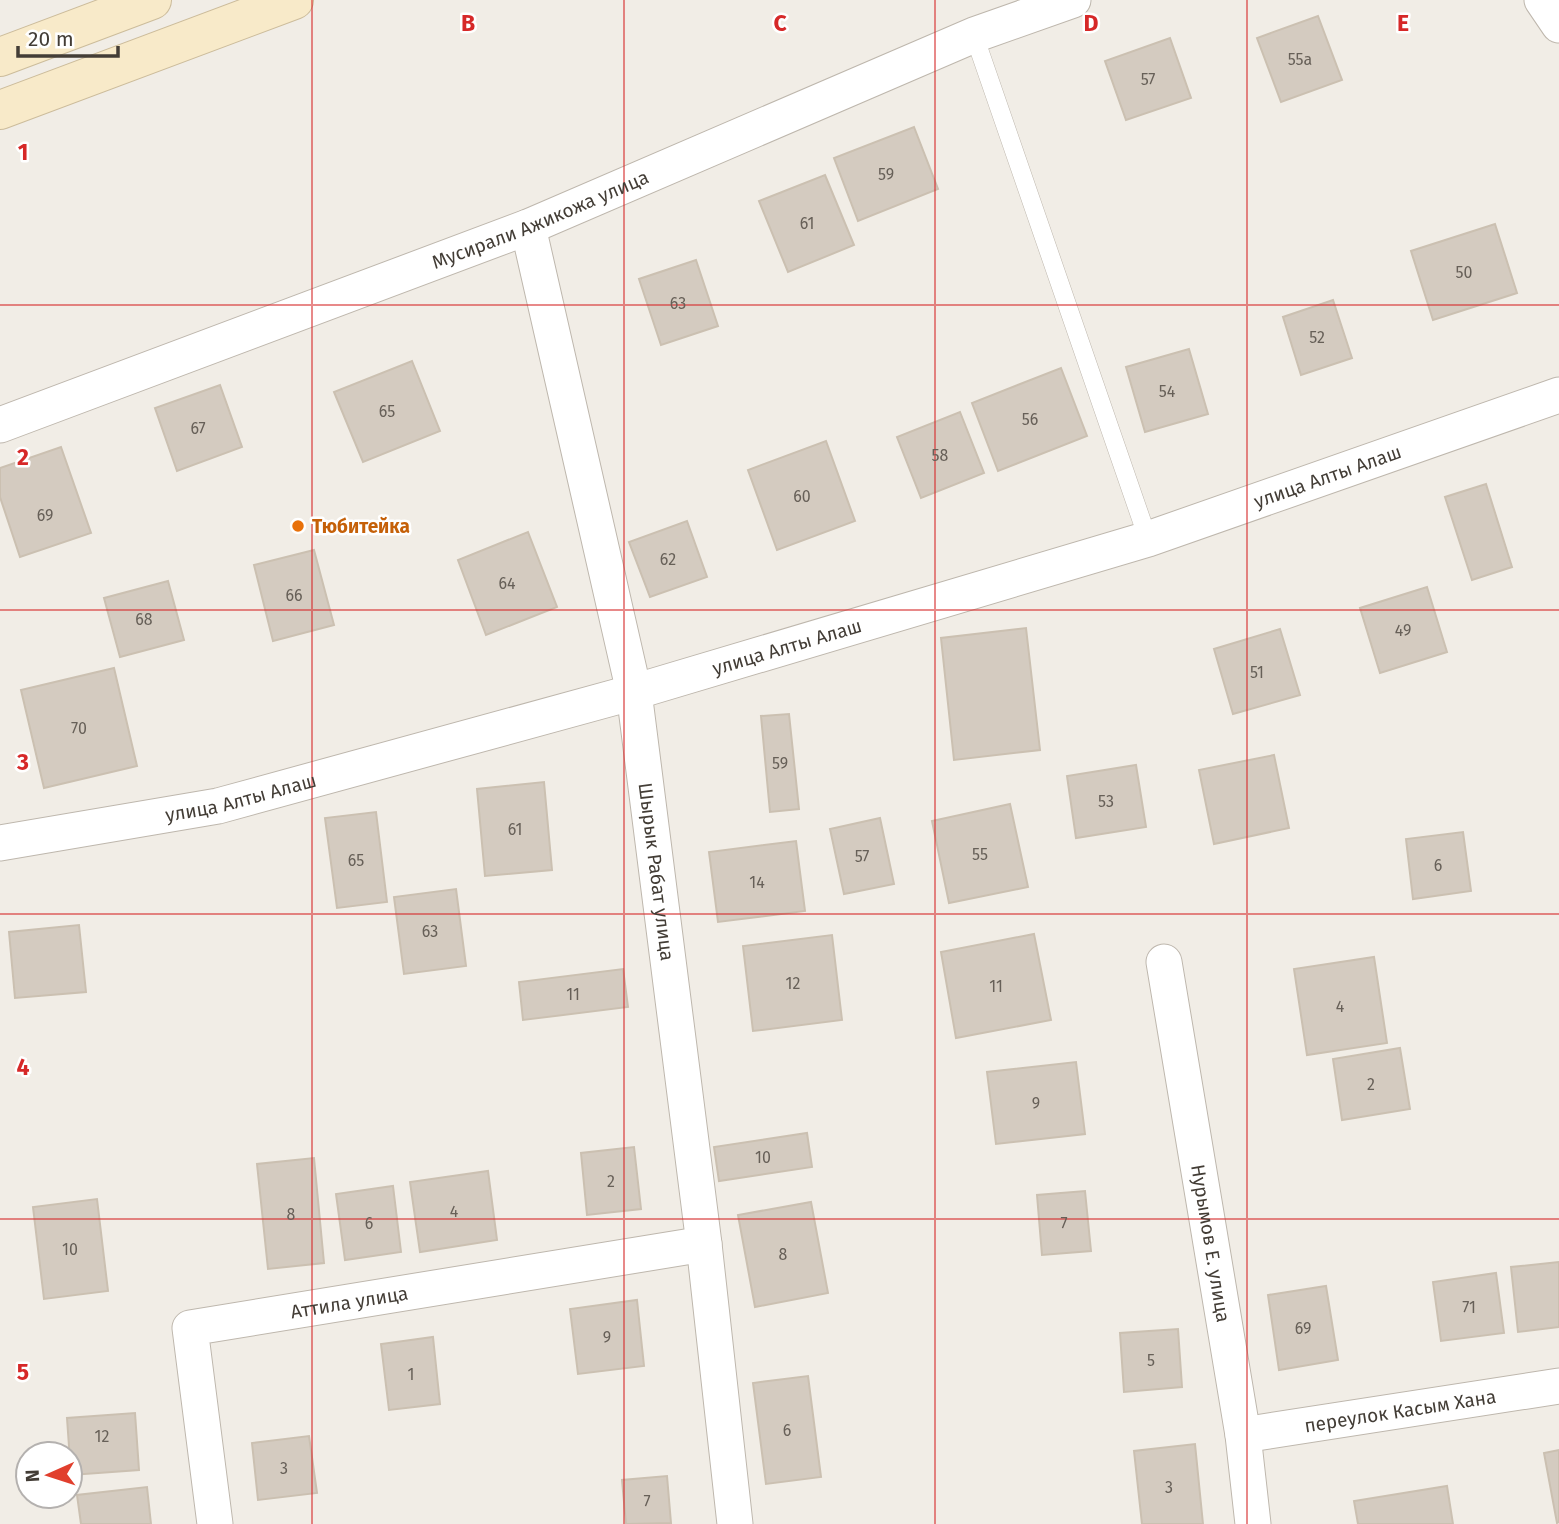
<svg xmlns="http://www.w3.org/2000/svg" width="1559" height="1524" viewBox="0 0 1559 1524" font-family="'Fira Sans',sans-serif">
	<rect width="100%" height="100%" fill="#f1ede6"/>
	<g fill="#d4cbc0" stroke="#cbc0b1" stroke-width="2">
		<polygon points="1318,16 1342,80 1281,102 1257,38"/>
		<polygon points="1170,38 1191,98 1126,120 1105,61"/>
		<polygon points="914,127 938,189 858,221 834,158"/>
		<polygon points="825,175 854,245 788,272 759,201"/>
		<polygon points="1495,224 1517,293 1433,320 1411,251"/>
		<polygon points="696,260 718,326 661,345 639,279"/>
		<polygon points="1333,300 1352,358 1301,375 1283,317"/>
		<polygon points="1189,349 1208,414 1145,432 1126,367"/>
		<polygon points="412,361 440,431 363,462 334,392"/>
		<polygon points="1061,368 1087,436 998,471 972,403"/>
		<polygon points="220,385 242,447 177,471 155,408"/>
		<polygon points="960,412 984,473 921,498 897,437"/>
		<polygon points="826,441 855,521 777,550 748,470"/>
		<polygon points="61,447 91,533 20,557 0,497 0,468"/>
		<polygon points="1486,484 1512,567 1472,580 1445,497"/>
		<polygon points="687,521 707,577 650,597 629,542"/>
		<polygon points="528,532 557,607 486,635 458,560"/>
		<polygon points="314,550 334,625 273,641 254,565"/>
		<polygon points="168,581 184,640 120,657 104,598"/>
		<polygon points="1427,587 1447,652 1380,673 1360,608"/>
		<polygon points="1026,628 1040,750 954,760 941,638"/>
		<polygon points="1280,629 1300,695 1233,714 1214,649"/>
		<polygon points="114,668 137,766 44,788 21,690"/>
		<polygon points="789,714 799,809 770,812 761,716"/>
		<polygon points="1274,755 1289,828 1214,844 1199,770"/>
		<polygon points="1136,765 1146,827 1076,838 1067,776"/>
		<polygon points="544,782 552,870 485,876 477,789"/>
		<polygon points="1010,804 1028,887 949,903 932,821"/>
		<polygon points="376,812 387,902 337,908 325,818"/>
		<polygon points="880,818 894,884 844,894 830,829"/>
		<polygon points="1463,832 1471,891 1413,899 1406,839"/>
		<polygon points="796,841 805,911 718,922 709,852"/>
		<polygon points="456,889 466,966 404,974 394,897"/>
		<polygon points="79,925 86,992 15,998 9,932"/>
		<polygon points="1034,934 1051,1020 956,1038 941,952"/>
		<polygon points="832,935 842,1020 753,1031 743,946"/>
		<polygon points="1374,957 1387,1043 1307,1055 1294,969"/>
		<polygon points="623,969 628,1007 523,1020 519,982"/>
		<polygon points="1400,1048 1410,1109 1342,1120 1333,1059"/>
		<polygon points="1076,1062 1085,1134 996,1144 987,1072"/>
		<polygon points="807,1133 812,1167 719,1181 714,1147"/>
		<polygon points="634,1147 641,1209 587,1215 581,1153"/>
		<polygon points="314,1158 324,1263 268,1269 257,1164"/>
		<polygon points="488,1171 497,1240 420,1252 410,1182"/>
		<polygon points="393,1186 401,1252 345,1260 336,1194"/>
		<polygon points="1085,1191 1091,1251 1042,1255 1037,1195"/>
		<polygon points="97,1199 108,1291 44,1299 33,1207"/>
		<polygon points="811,1202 828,1293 755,1307 738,1215"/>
		<polygon points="1559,1262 1559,1327 1518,1332 1511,1267"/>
		<polygon points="1496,1273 1504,1333 1441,1341 1433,1282"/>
		<polygon points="1326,1286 1338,1360 1279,1370 1268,1295"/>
		<polygon points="637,1300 644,1366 578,1374 570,1309"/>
		<polygon points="1178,1329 1182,1387 1124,1392 1120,1333"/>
		<polygon points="433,1337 440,1404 389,1410 381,1344"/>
		<polygon points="808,1376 821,1477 766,1484 753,1383"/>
		<polygon points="135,1413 139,1470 71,1475 67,1418"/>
		<polygon points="309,1436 317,1493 258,1500 252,1443"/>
		<polygon points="1195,1444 1203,1524 1142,1524 1134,1451"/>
		<polygon points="1559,1450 1559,1522 1557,1523 1544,1453"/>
		<polygon points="667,1476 671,1523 626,1524 622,1480"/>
		<polygon points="1447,1486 1453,1524 1358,1524 1354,1501"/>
		<polygon points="147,1487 151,1524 81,1524 77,1495"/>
	</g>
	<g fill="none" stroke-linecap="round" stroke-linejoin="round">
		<g stroke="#beb7ad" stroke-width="19">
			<polyline id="service" points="974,35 1148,539"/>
		</g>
		<g stroke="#beb7ad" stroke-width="37">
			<g id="minor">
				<polyline points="1542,0 1559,25"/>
				<path id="s1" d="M528,227L634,692L704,1244L735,1524"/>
				<path id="s2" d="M0,425L528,227L974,35L1073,0"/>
				<path id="s3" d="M0,843L218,806L634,692L1148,539L1559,395"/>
				<path id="s4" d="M1164,962L1243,1435L1253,1524"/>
				<path id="s5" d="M1243,1435L1559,1386"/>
				<path id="s6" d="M215,1524L190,1328L704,1244"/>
			</g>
		</g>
		<g stroke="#ccbc9b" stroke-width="40">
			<g id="secondary">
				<polyline points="0,57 152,0"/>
				<polyline points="0,110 294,0"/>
			</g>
		</g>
		<use href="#service" stroke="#fff" stroke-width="18"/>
		<use href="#minor" stroke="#fff" stroke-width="35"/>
		<use href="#secondary" stroke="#f8eac9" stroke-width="38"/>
	</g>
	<path fill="none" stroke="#d62828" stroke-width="2" stroke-opacity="0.55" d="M312,0V1524M624,0V1524M935,0V1524M1247,0V1524M0,305H1559M0,610H1559M0,914H1559M0,1219H1559"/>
	<circle fill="#e8710a" stroke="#fff" stroke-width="2.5" cx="298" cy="526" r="7"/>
	<g text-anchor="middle" stroke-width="5" stroke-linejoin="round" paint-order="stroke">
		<g font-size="16" fill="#676058">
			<text x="1300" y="65">55а</text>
			<text x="1148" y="85">57</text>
			<text x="886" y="180">59</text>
			<text x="807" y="229">61</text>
			<text x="1464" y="278">50</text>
			<text x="678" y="309">63</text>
			<text x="1317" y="343">52</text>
			<text x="1167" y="397">54</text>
			<text x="387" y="417">65</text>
			<text x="1030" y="425">56</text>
			<text x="198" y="434">67</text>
			<text x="940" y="461">58</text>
			<text x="802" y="502">60</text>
			<text x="45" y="521">69</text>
			<text x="668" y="565">62</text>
			<text x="507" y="589">64</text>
			<text x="294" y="601">66</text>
			<text x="144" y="625">68</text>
			<text x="1403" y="636">49</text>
			<text x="1257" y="678">51</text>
			<text x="79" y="734">70</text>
			<text x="780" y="769">59</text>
			<text x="1106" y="807">53</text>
			<text x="515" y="835">61</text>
			<text x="980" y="860">55</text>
			<text x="862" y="862">57</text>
			<text x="356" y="866">65</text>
			<text x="1438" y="871">6</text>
			<text x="757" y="888">14</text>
			<text x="430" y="937">63</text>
			<text x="793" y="989">12</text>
			<text x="996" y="992">11</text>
			<text x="573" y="1000">11</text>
			<text x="1340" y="1012">4</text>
			<text x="1371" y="1090">2</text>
			<text x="1036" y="1109">9</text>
			<text x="763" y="1163">10</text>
			<text x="611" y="1187">2</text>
			<text x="454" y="1217">4</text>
			<text x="291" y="1220">8</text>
			<text x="369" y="1229">6</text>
			<text x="1064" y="1229">7</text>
			<text x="70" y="1255">10</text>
			<text x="783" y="1260">8</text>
			<text x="1469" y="1313">71</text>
			<text x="1303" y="1334">69</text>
			<text x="607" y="1343">9</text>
			<text x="1151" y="1366">5</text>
			<text x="411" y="1380">1</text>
			<text x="787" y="1436">6</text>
			<text x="102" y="1442">12</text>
			<text x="284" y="1474">3</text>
			<text x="1169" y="1493">3</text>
			<text x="647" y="1507">7</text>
		</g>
		<g font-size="19" fill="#433d36" stroke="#fff">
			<text dy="7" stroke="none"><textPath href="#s2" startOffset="578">Мусирали Ажикожа улица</textPath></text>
			<text dy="7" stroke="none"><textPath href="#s3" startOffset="1379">улица Алты Алаш</textPath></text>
			<text dy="7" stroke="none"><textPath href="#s3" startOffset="812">улица Алты Алаш</textPath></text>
			<text dy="7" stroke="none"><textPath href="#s3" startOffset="245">улица Алты Алаш</textPath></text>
			<text dy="7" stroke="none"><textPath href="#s1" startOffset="658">Шырык Рабат улица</textPath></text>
			<text dy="7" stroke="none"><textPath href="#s4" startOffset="285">Нурымов Е. улица</textPath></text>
			<text dy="7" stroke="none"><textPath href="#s6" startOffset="359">Аттила улица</textPath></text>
			<text dy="7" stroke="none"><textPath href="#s5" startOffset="159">переулок Касым Хана</textPath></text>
		</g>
		<g font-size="19" font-weight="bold" fill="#c56008" stroke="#fff" text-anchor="start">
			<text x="312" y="533">Тюбитейка</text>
		</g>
	</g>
	<g font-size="23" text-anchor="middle" font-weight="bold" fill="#d62828" stroke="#fff" stroke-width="5" stroke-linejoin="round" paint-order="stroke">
		<text x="468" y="31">B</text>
		<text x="780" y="31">C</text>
		<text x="1091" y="31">D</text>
		<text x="1403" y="31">E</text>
		<text x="23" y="160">1</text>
		<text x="23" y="465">2</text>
		<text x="23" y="770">3</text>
		<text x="23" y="1075">4</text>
		<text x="23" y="1380">5</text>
	</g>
	<g transform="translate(49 1475) rotate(267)"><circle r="33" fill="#ffffff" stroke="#b4b1af" stroke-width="2"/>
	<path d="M0-5L12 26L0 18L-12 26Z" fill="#e13f2d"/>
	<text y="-10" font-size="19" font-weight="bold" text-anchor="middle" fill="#433d36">N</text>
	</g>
	<path d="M18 46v10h100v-10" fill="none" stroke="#433d36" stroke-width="3.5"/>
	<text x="28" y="46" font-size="21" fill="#433d36" stroke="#ffffff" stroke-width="5" paint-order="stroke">20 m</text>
</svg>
